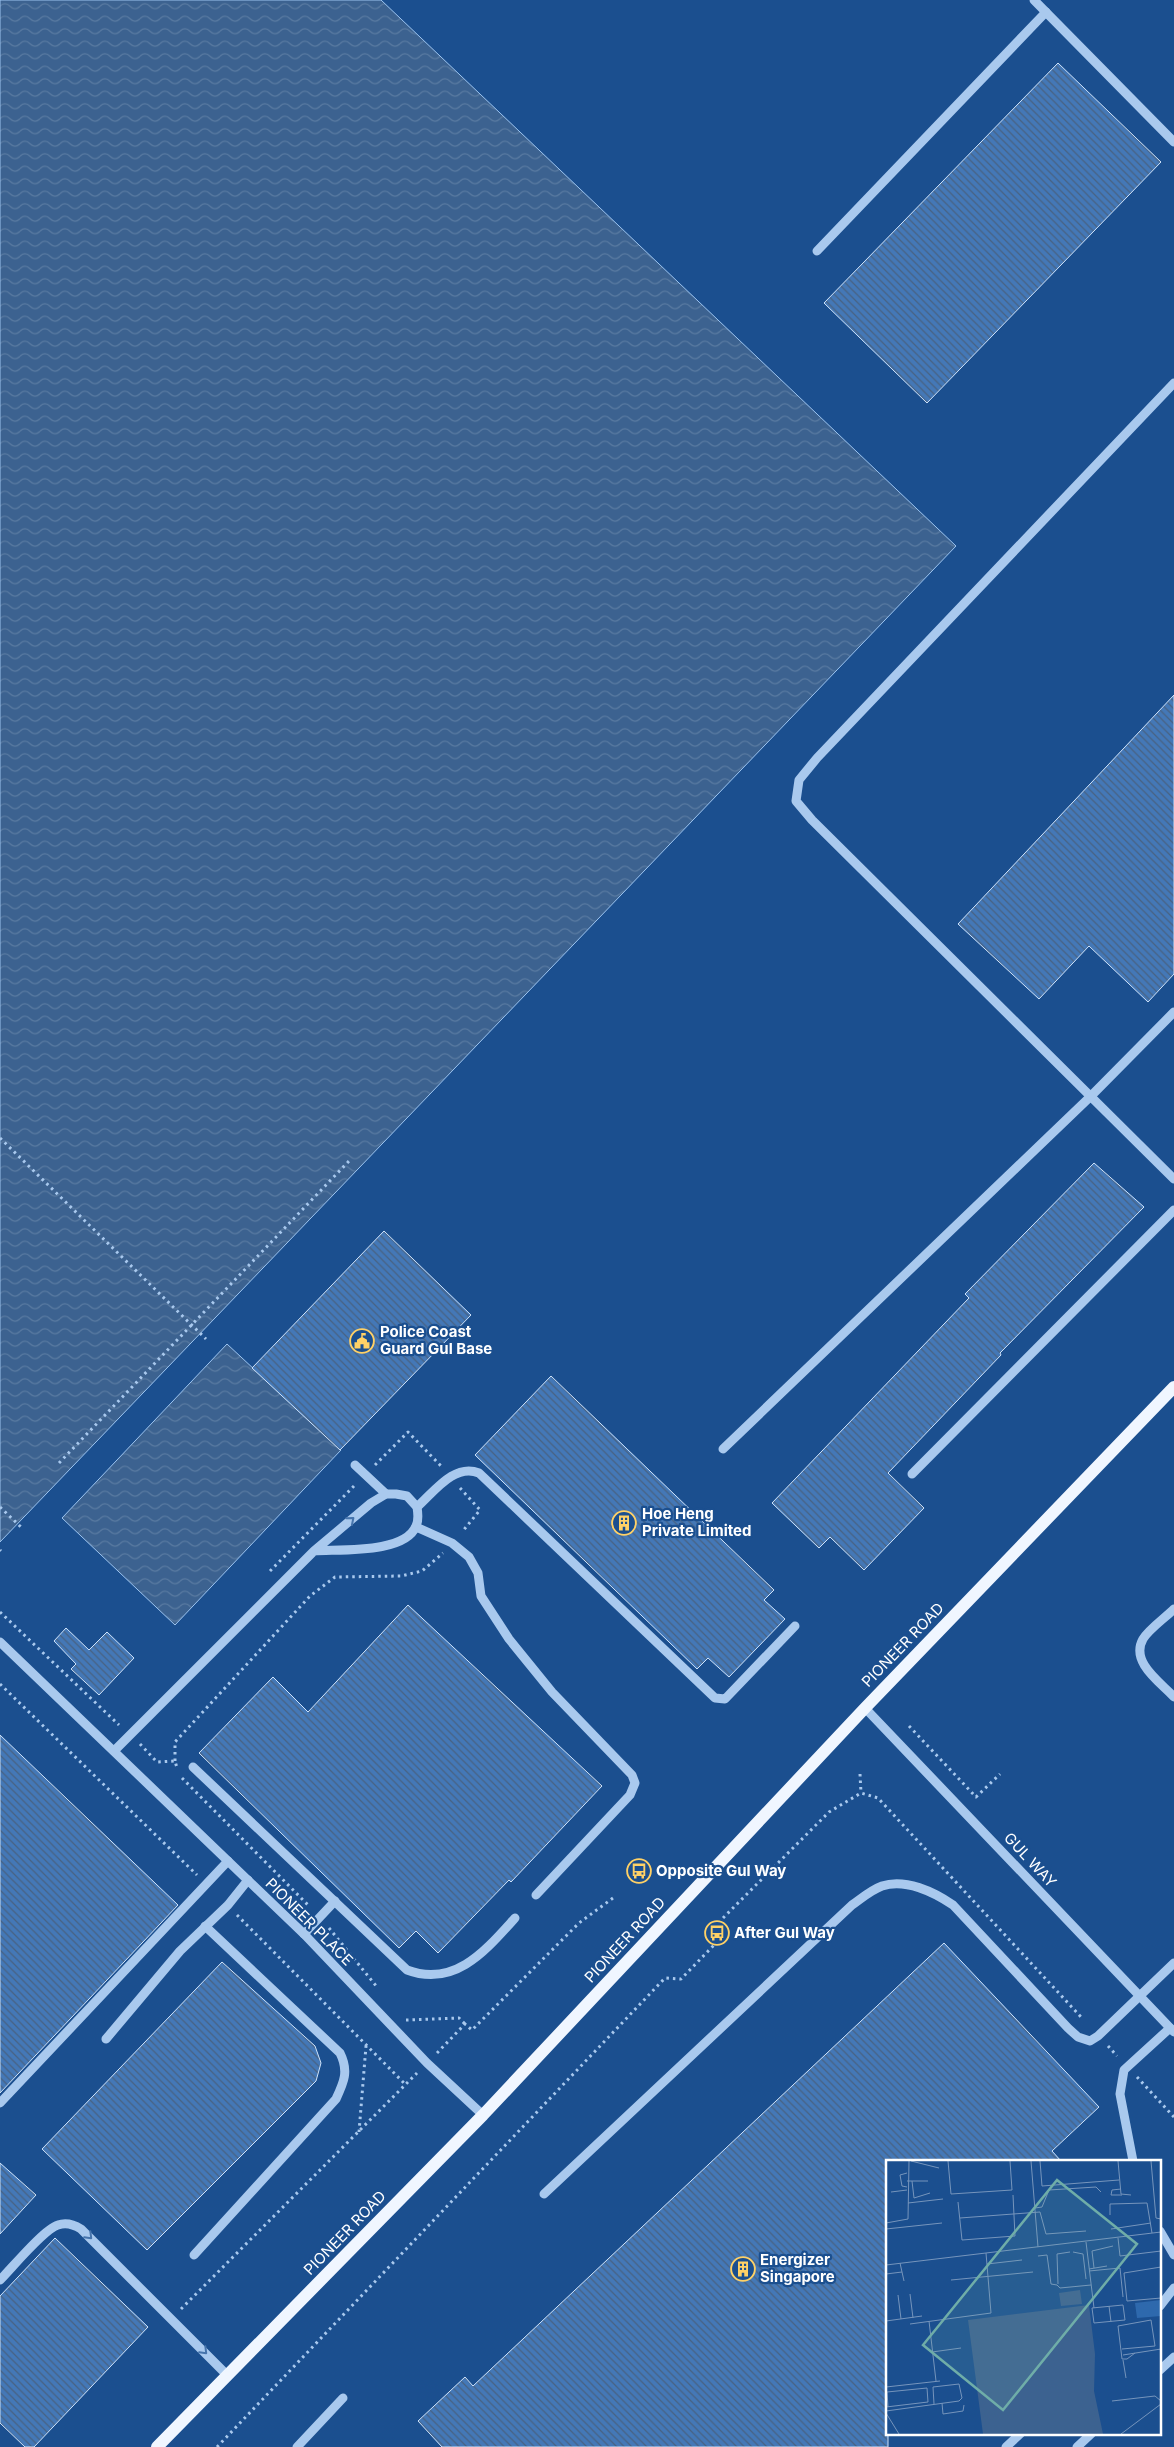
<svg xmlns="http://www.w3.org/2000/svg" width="1174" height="2447" viewBox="0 0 1174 2447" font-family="Inter,sans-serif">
	<defs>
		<pattern id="water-waves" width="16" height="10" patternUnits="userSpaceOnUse" patternTransform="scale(1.25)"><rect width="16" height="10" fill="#3c6290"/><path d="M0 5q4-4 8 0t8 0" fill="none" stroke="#597aa1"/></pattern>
		<pattern id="building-back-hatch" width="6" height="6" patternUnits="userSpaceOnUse" patternTransform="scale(1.25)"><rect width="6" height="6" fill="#4478b7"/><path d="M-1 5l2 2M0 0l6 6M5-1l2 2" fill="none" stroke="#486282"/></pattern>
	</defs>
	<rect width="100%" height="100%" fill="#1b4f8f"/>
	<g fill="url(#water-waves)" stroke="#9cc4f0">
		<polygon points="0,0 381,0 956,546 0,1542"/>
		<polygon points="227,1344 341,1450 175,1625 62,1518"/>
	</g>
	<g fill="url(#building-back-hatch)" stroke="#cfe3fa">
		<polygon points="1058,63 1161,162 927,403 824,303"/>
		<polygon points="1174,695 1174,974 1148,1002 1089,946 1039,999 958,924"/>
		<polygon points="1094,1163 1144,1207 1000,1353 1001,1355 888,1473 924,1508 864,1570 830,1537 819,1548 772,1503 969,1298 965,1294"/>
		<polygon points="384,1231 471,1315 340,1450 252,1368"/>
		<polygon points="551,1376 774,1590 764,1600 785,1619 729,1677 708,1658 697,1669 475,1455"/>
		<polygon points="408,1605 602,1786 511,1882 509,1880 438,1953 416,1931 399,1948 199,1753 273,1677 308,1712"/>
		<polygon points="66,1628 89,1650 107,1632 134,1658 99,1695 71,1669 76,1664 54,1641"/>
		<polygon points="0,1735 178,1905 0,2093"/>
		<polygon points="944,1943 1099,2107 1052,2151 1061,2161 888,2161 888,2447 442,2447 418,2421 465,2377 473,2386"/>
		<polygon points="222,1962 315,2046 321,2063 316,2081 147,2250 42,2149"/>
		<polygon points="0,2163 36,2195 0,2234"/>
		<polygon points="55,2238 148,2327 34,2447 25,2447 0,2423 0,2296"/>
	</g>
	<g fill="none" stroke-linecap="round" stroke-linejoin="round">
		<g stroke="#a9c9ee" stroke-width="3" stroke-dasharray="2.5 4" stroke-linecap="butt">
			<polyline points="0,1138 206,1339"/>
			<polyline points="59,1463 350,1160"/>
			<polyline points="375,1465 408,1432 441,1466"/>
			<polyline points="460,1488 480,1510 462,1532"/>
			<polyline points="0,1507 23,1529"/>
			<polyline points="0,1550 1,1551"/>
			<polyline points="270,1571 355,1485"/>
			<polyline points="0,1612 119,1725"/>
			<polyline points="0,1684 197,1875"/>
			<polyline points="909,1726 976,1797 1000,1774"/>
			<polyline points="140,1744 157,1762 175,1761 177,1768"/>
			<polyline points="175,1761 175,1742 310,1596 335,1577 401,1576 422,1571 443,1553"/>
			<polyline points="860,1774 861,1793"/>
			<polyline points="182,1778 310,1907"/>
			<polyline points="237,1915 405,2084"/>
			<polyline points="329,1928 377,1987"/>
			<polyline points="406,2020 459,2018 465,2024"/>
			<polyline points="1108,2046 1117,2056"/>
			<polyline points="437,2053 465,2024 472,2030 579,1923 613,1898"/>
			<polyline points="1137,2077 1174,2117"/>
			<polyline points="359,2132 366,2046"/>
			<polyline points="181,2309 417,2073"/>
			<polyline points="217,2447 665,1978 681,1979 717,1942 723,1918 829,1812 861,1793 878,1798 1081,2017"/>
		</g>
		<g stroke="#a9c9ee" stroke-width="9">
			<polyline points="1034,0 1174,142"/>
			<polyline points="817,251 1046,12"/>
			<polyline points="1174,383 817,758 799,780 796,801 812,820 1174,1179"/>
			<polyline points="723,1449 1091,1096 1174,1012"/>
			<polyline points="355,1465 386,1494"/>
			<polyline points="912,1474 1174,1210"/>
			<path d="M417,1507C434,1492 454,1463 479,1473L715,1698L725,1699L795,1626"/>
			<polyline points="416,1527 452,1543 469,1557 478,1573 481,1596 509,1639 552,1692 632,1775 635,1783 630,1795 536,1895"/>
			<path d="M1174,1609C1165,1618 1149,1629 1143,1639C1130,1662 1160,1682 1174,1697"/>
			<polyline points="0,1642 304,1934 427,2063 483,2115"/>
			<polyline points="865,1708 1174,2032"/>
			<path d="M114,1751L314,1551L371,1503L386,1494H396L407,1496L417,1507C418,1513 419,1520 416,1526C405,1554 339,1549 314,1551"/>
			<path d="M193,1767L407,1970C455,1988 486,1950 515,1918"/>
			<polyline points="304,1934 335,1901"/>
			<polyline points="106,2039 180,1951 228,1905 248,1880"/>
			<polyline points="0,2103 228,1861"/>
			<polyline points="1133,2161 1120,2094 1124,2070 1170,2028"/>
			<path d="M544,2194L852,1905C862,1898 871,1890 882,1886C905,1878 934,1892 953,1905L1068,2028L1078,2037L1090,2041L1098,2036L1174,1963"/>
			<polyline points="1160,2231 1174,2255"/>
			<path d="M194,2255L336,2099C344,2082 349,2071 340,2053L205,1926"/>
			<path d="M0,2280C12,2268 44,2229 58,2225C66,2222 73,2224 81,2229L227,2375"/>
			<polyline points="1160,2306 1174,2288"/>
			<polyline points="1160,2370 1174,2357"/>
			<polyline points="297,2447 343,2398"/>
			<polyline points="1006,2447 1021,2433"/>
			<polyline points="1077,2447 1092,2433"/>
		</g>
		<polyline stroke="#f0f6ff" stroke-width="12" points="157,2447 483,2115 865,1708 1174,1387"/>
	</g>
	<defs><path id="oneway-chevron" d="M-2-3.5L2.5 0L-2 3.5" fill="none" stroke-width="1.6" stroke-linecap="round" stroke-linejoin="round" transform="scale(1.25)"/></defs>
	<g stroke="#4674ac">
		<use href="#oneway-chevron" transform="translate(351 1520) rotate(-40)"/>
		<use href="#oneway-chevron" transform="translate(89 2236) rotate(45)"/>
		<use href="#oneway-chevron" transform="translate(204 2351) rotate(45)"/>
	</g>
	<defs>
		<g id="civic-ring" transform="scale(1.25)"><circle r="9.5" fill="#1b4f8f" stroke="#ffd166" stroke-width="1.5"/><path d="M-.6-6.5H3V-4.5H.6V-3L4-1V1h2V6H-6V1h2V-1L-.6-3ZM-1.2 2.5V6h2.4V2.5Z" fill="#ffd166"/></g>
		<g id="building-ring" transform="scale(1.25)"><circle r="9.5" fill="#1b4f8f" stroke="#ffd166" stroke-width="1.5"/><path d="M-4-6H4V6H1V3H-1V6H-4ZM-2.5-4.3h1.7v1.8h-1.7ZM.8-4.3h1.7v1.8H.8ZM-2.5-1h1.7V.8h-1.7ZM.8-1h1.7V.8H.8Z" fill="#ffd166"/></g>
		<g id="bus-ring" transform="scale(1.25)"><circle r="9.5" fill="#1b4f8f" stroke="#ffd166" stroke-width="1.5"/><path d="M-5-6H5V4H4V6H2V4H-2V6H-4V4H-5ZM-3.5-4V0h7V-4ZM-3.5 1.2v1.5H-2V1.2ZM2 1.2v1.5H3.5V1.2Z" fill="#ffd166"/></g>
	</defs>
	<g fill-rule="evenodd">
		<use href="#civic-ring" x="362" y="1341"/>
		<use href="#building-ring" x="624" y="1523"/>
		<use href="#bus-ring" x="639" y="1871"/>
		<use href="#bus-ring" x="717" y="1933"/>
		<use href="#building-ring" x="743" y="2269"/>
	</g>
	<g text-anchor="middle" stroke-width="4.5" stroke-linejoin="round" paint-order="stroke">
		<g font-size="15" font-weight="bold" fill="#fff" stroke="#1b4f8f" text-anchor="start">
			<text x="380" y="1337">Police Coast<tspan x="380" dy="17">Guard Gul Base</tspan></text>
			<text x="642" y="1519">Hoe Heng<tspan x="642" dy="17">Private Limited</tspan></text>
			<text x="656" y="1876">Opposite Gul Way</text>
			<text x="734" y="1938">After Gul Way</text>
			<text x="760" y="2265">Energizer<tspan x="760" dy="17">Singapore</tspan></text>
		</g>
		<g font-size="15" fill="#fff" stroke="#1b4f8f">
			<text transform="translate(903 1645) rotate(-46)" y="5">PIONEER ROAD</text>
			<text transform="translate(1030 1860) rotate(47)" y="5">GUL WAY</text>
			<text transform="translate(309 1922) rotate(45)" y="5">PIONEER PLACE</text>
			<text transform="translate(625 1940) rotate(-47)" y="5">PIONEER ROAD</text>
			<text transform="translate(345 2233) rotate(-46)" y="5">PIONEER ROAD</text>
		</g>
	</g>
	<g transform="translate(886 2160)">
		<rect width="275" height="275" fill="#1b4f8f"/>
		<path d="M275,140V156L251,158L249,143Z" fill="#2e69ad"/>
		<path d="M194,130L196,144L175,146L173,133ZM203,145L209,194L208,231L217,274H97L82,160Z" fill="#3c6290"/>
		<path fill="none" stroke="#7695bc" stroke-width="1" d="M25,1L53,8M62,1L65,34L126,30L124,1M145,1L152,87M154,1L156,26L233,20M232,1L235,34L245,35M265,1L270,58L275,59M21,21H42M26,21L28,38L44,33M21,27L16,26L14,15L21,13M235,29L226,30L225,35H236M5,32L21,30M72,42L76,80L129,76L127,35M22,43L57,39M149,48L156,47L163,30L210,27L215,32M224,55V44L261,43L266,73M74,58L154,52L160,74L200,71M0,63L22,59L23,1M0,69L56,63M225,69L265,63M232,78L234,96L275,91M200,82L208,148M187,92L197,94L200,119M152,96L161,95L165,124L171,125M14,103L18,121M101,104L136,100M0,105L275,72M275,107L238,113L241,141L275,138M208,108L206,91L227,86M203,109L221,106M203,111L234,108L237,137M0,114L16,112M65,120L147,112M172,124L171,94L184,92M171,125L174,128L205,125M24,134L27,158M12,135L15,159M237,145L239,160L208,163L206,148ZM223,146L225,162M0,161L36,156M43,161L50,221M24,164L105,153L100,93M275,164V182M236,189L269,186L265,160L232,166L236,199H241L249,193M46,192L75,188M237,195L275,189M237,200L240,218M0,227L54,221M226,241L269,236L275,241M56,243L57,254L77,251L78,245M0,247L42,242L41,228L1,232L2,247M0,251L73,241L76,238L73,224L47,227L48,244M0,253L13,274M235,274L275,244"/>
		<path fill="#6fada8" fill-opacity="0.15" stroke="#6fada8" stroke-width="2.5" d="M171,20L251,84L117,250L37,185Z"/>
		<rect width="275" height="275" fill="none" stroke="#fff" stroke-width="2.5"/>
	</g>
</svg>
